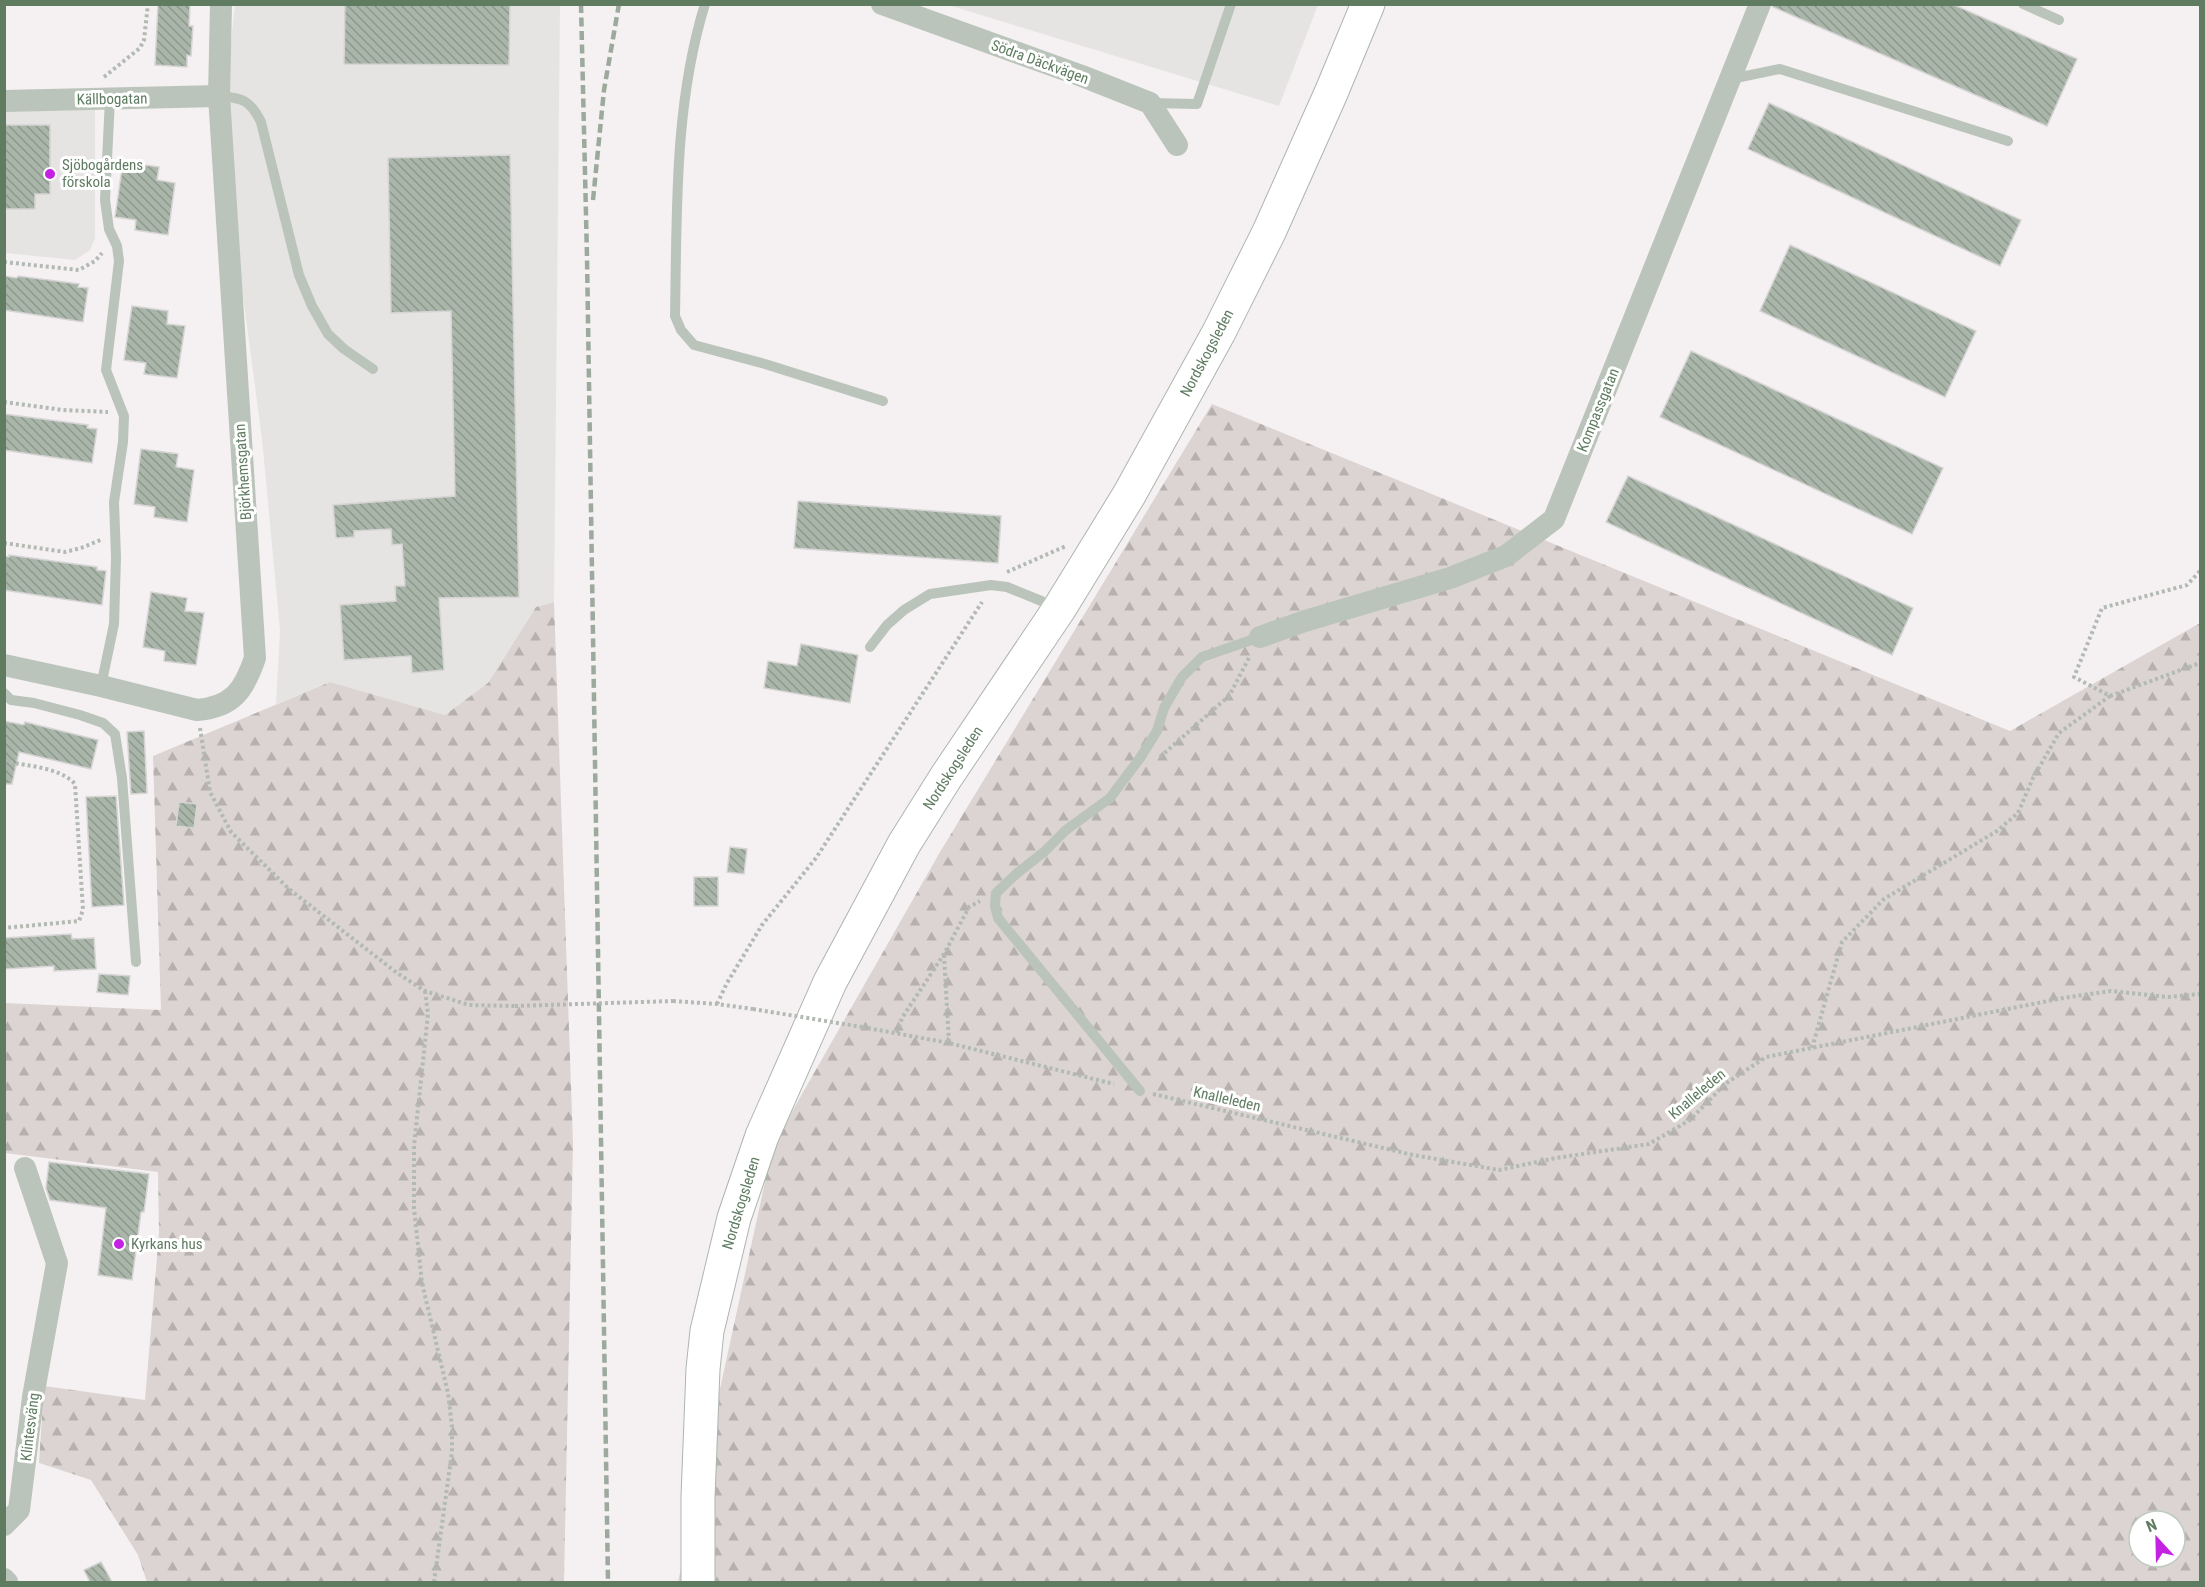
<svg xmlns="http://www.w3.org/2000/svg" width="2205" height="1587" viewBox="0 0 2205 1587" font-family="'Roboto Condensed',sans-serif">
	<defs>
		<pattern id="forest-firs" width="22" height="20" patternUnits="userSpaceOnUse" patternTransform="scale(1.5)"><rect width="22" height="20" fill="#dcd4d2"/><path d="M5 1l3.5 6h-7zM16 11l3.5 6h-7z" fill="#b6b1ae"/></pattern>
		<pattern id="building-back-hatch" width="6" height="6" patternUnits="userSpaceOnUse" patternTransform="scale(1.5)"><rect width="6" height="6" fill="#a9b6a9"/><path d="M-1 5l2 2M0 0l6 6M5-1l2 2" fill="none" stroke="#8d998d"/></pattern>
	</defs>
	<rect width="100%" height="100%" fill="#f5f1f2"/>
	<g fill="#e5e4e3">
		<polygon points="235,5 560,5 554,602 536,607 488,683 445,715 330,682 276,704 280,630 262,439 240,273 227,78"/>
		<polygon points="948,5 1318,5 1279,106"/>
		<polygon points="95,108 95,238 90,250 75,260 5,253 4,111"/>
	</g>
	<g fill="url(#forest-firs)" fill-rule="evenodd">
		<path d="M1212,404L2010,731L2200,623V1582H678L773,1145L940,852ZM2139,1521H2175V1557H2139Z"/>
		<polygon points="554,602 573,1143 564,1582 147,1582 138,1555 91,1480 39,1463 44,1386 145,1400 159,1233 158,1172 5,1153 5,1003 161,1010 153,756 330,682 445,715 488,683 536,607"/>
	</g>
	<g fill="url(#building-back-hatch)" stroke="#d6d4d4" stroke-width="1.5">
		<polygon points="158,4 190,4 189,26 193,26 191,56 187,55 187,67 155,65"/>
		<polygon points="345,4 510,4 509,65 344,64"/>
		<polygon points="1773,4 1952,4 2077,59 2047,126 1773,7"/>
		<polygon points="1769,103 2021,220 2000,266 1748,149"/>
		<polygon points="4,125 50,125 50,194 35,194 35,209 4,209"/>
		<polygon points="510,155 519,597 439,598 444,670 412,673 411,656 344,660 340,605 396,601 395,586 405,586 402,544 392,545 391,529 354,531 354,537 336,538 333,505 455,496 451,311 391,313 388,158"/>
		<polygon points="123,162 159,167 157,180 175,183 168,235 135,230 136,220 115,217"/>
		<polygon points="1790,245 1976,331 1945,397 1760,311"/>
		<polygon points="4,276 17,278 18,276 79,284 78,287 88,288 83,322 4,310"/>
		<polygon points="132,306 168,311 167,324 185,326 177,378 144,374 146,363 124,360"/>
		<polygon points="1691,351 1943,468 1912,534 1660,417"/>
		<polygon points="4,414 88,425 87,428 97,429 92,463 4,450"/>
		<polygon points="141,449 178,454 176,467 194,470 187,522 154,517 155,507 134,504"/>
		<polygon points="1628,476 1913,608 1892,655 1606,522"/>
		<polygon points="798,501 1001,516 998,563 794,548"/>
		<polygon points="9,555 97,567 97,570 106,571 102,605 4,590 4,556 9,557"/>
		<polygon points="151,592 187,598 185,611 204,613 196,665 164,661 165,651 143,647"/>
		<polygon points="801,644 858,655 850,703 764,688 768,661 797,666"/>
		<polygon points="4,721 24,725 25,722 98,740 91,769 19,752 12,784 4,784"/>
		<polygon points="144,731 147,793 131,794 127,732"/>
		<polygon points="116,796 124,905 92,907 86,797"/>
		<polygon points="179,802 197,804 194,828 176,826"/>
		<polygon points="730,847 747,849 744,874 727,872"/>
		<rect x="694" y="877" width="24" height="29"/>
		<polygon points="71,934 72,939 94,938 96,969 54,971 54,966 4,969 4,938"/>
		<polygon points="99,974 130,976 128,995 97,992"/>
		<polygon points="49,1162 149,1174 144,1212 141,1212 132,1280 98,1275 106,1208 50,1200 46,1188"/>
		<polygon points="101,1562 112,1582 90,1582 84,1570"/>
	</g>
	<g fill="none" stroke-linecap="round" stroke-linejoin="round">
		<g stroke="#acb6ad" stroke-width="35">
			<polyline id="primary" points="698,1582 698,1497 703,1369 707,1331 734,1218 762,1136 830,982 904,844 946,777 1059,609 1129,495 1219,332 1269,232 1331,93 1368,4"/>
		</g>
		<g stroke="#b3bab4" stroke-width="4" stroke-dasharray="3 3" stroke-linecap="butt">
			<polyline points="104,77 140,48 144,40 148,4"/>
			<polyline points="4,262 79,270 95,261 102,253"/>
			<polyline points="4,402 63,410 108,412"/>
			<polyline points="4,543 65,552 81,548 103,539"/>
			<polyline points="1007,572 1066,546"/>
			<polyline points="2110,696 2200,663"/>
			<polyline points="200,728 210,792 231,832 289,889 397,973 425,991 469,1005 515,1006"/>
			<polyline points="1160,757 1229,696 1250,656"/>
			<path d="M4,761C26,766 60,767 75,784L83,910L79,921L4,928"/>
			<polyline points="944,955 949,1043"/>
			<polyline points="425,991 428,1014 414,1146 414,1208 422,1283 448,1393 452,1427 452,1452 434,1582"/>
			<polyline points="673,1001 717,1004 753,1009"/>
			<polyline points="717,1004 727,983 762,925 816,858 982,602"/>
			<polyline points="862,1027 949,1043 1114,1084"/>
			<polyline points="897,1033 902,1018 944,954 969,907 980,901"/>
			<polyline points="1812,1048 1842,942 1884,899 1997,831 2018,813 2033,778 2059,733 2110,696 2074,677 2102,608 2187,585 2200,571"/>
			<polyline points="1153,1094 1413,1155 1499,1170 1556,1158 1649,1144 1690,1120 1725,1084 1766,1057 2063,998 2111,991 2168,997 2200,994"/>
		</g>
		<g stroke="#bbc4bb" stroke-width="10">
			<path d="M705,4C674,104 677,212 675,316L681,330L694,345L765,364L883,401"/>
			<polyline points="2023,4 2059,20"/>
			<polyline points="1731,79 1780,69 2008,141"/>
			<path d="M219,96C243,98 250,100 261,122L299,275L312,306L328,334L344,349L373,369"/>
			<polyline points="1151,103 1197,104 1231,4"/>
			<polyline points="870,647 887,625 904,610 930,594 991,585 1007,587 1056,607"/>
			<polyline points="101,686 114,624 116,557 114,502 123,442 124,416 106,370 119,261 117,246 109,229 105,200 110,99"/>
			<polyline points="4,693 11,700 34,703 80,715 103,723 115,734 122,778 136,962"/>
			<polyline points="1140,1091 998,918 995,906 996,893 1016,874 1044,852 1066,830 1110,798 1140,758 1157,731 1164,708 1182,677 1202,657 1260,637"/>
		</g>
		<g stroke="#bbc4bb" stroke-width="22">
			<polyline points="882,4 1082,76 1150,103 1177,145"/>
			<polyline points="4,101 219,96"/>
			<polyline points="1260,637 1305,621 1450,578 1506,556 1554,519 1760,4"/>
			<path d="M4,665L101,686L197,710C233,707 244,690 255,658L219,96L221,4"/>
			<polyline points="4,1525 19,1510 33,1397 57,1263 25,1168"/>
			<polyline points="4,1579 7,1582"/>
		</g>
		<use href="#primary" stroke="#fff" stroke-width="33"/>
		<g stroke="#9ca99d" stroke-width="4.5" stroke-dasharray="9 4.5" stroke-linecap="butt">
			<polyline points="581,4 587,257 608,1582"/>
			<polyline points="593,200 604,90 619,4"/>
		</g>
		<g stroke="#b3bab4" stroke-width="4" stroke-dasharray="3 3" stroke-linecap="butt">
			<polyline points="515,1006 673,1001"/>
			<polyline points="753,1009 862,1027"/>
		</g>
	</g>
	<g fill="#c322e3" stroke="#fff" stroke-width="2">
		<circle cx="50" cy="174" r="6"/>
		<circle cx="119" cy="1244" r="6"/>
	</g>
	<g text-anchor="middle" stroke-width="6" stroke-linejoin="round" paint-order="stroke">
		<g font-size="15" fill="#5f7c61" stroke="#fff">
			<text transform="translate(1040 62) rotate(20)" y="5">Södra Däckvägen</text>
			<text transform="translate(112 99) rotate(-1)" y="5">Källbogatan</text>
			<text transform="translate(1207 353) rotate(-62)" y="5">Nordskogsleden</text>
			<text transform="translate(1598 410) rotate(-68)" y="5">Kompassgatan</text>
			<text transform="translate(243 472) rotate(-94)" y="5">Björkhemsgatan</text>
			<text transform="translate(953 768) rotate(-57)" y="5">Nordskogsleden</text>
			<text transform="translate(1697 1094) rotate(-40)" y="5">Knalleleden</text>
			<text transform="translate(1227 1099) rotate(13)" y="5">Knalleleden</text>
			<text transform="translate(741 1203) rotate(-73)" y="5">Nordskogsleden</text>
			<text transform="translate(30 1427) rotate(-83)" y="5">Klintesväng</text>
		</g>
		<g font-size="15" fill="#5f7c61" stroke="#fff" text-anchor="start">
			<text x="62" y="170">Sjöbogårdens<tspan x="62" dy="17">förskola</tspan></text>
			<text x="131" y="1249">Kyrkans hus</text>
		</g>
	</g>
	<rect width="2205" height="1587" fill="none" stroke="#5f7c61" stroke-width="12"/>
	<g transform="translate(2157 1539) rotate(338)"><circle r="28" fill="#ffffff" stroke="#bfcbc0" stroke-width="1.5"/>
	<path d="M0-4.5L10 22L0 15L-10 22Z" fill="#c322e3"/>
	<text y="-9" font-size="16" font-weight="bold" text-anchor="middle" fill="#5f7c61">N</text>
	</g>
</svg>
